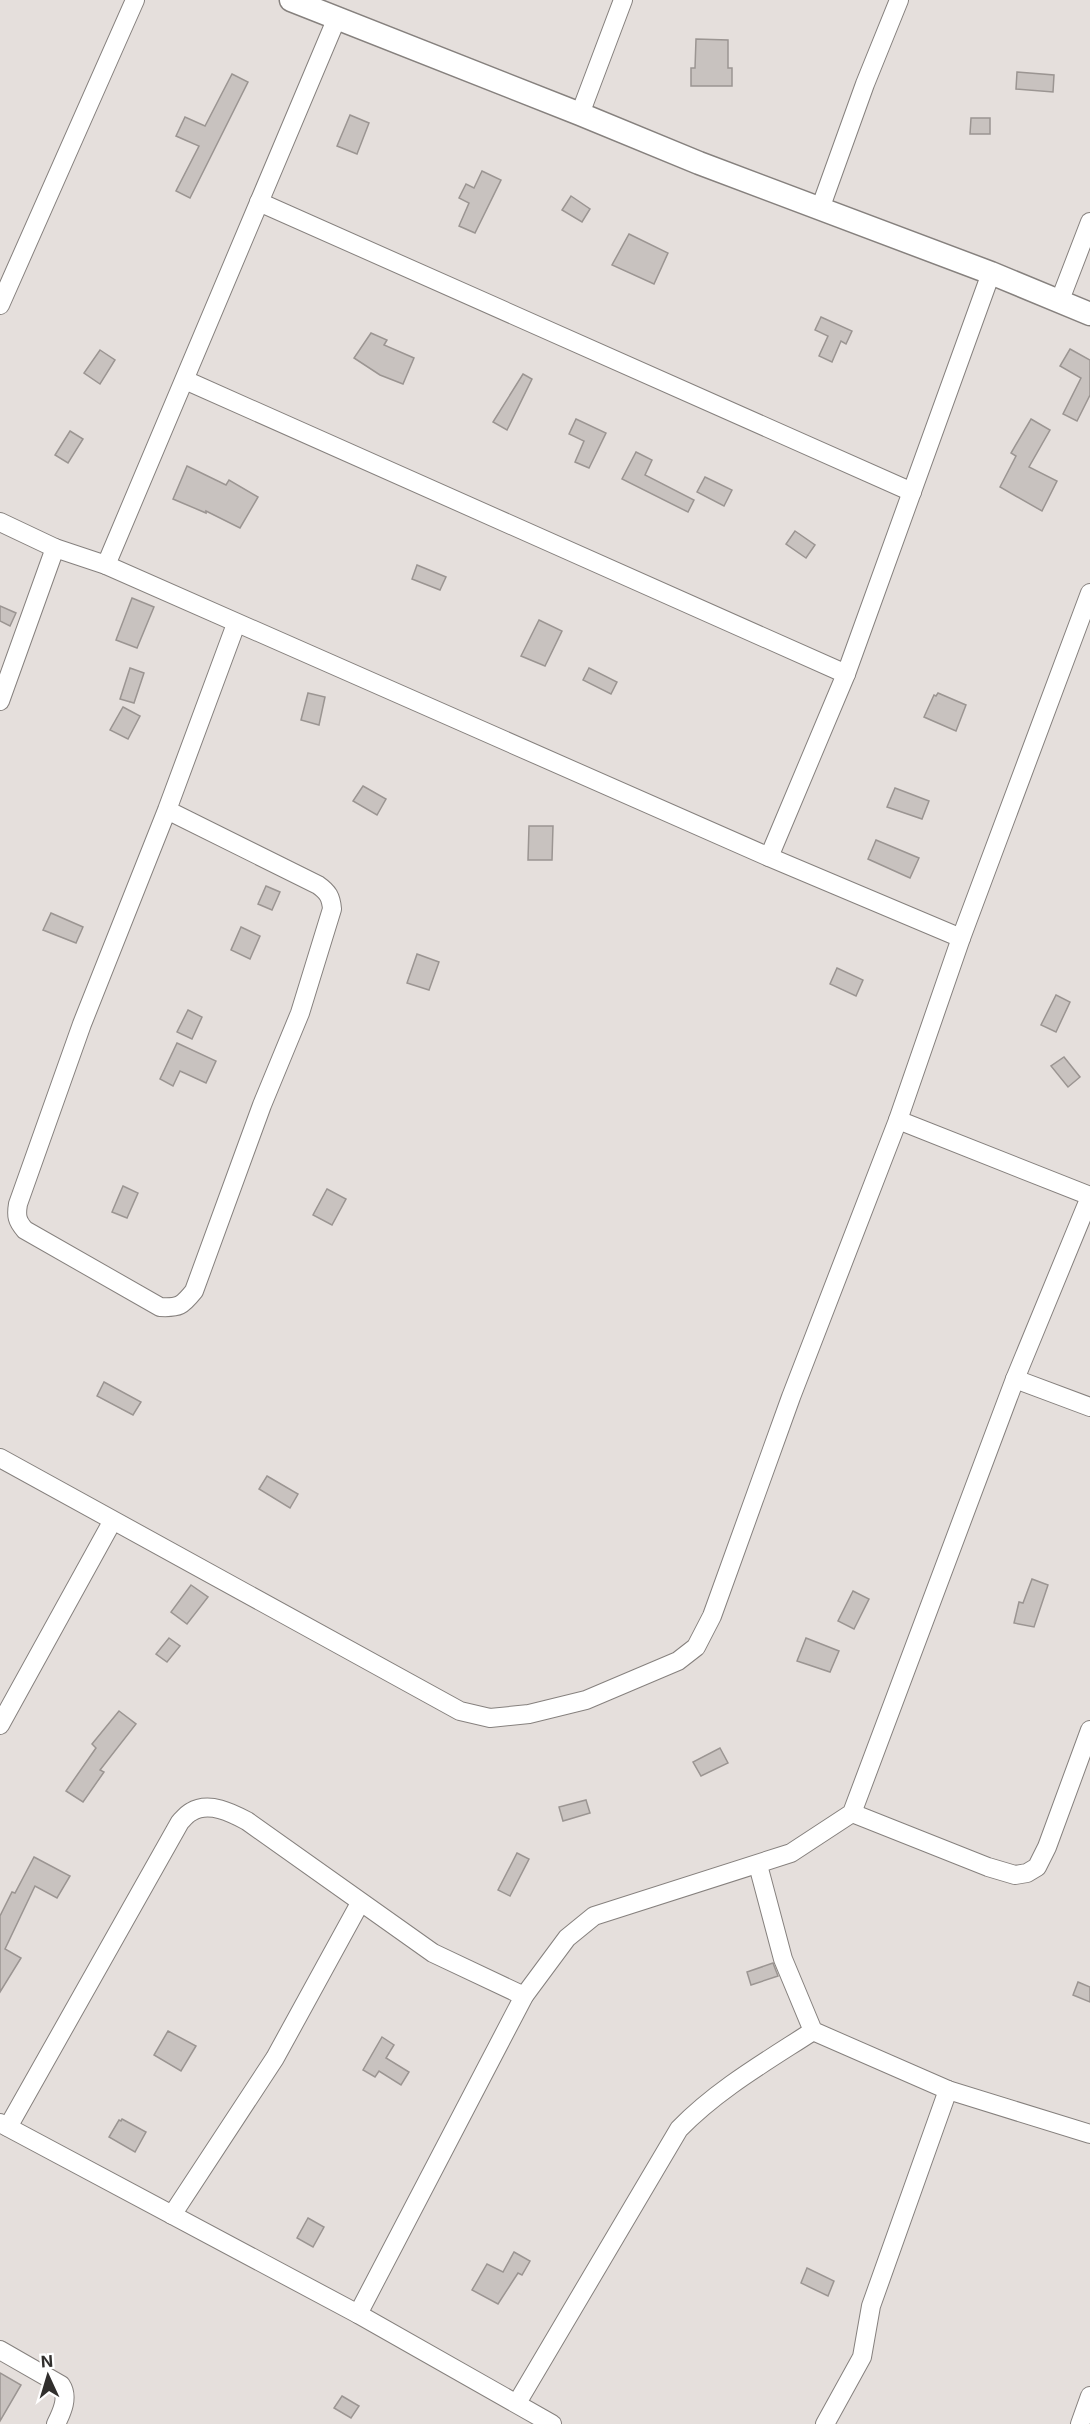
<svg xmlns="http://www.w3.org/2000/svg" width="1090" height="2424" viewBox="0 0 1090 2424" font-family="Inter,sans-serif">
	<rect width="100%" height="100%" fill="#e5dfdc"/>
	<g fill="#c8c2bf" stroke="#9b9592" stroke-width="1.5">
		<polygon points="696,39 728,40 728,68 732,68 732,86 691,86 691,68 695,68"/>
		<polygon points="1017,72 1054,75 1053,92 1016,89"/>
		<polygon points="232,74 248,82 190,198 176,191 199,146 176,136 185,117 205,126"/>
		<polygon points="350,115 369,123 357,154 337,146"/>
		<polygon points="971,118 990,118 990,134 970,134"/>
		<polygon points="482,171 501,180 475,233 459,226 469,203 459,198 466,184 474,188"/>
		<polygon points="571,196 590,209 582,222 562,210"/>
		<polygon points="629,234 668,253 654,284 612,265"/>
		<polygon points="821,317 852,331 846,344 841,341 832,362 819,356 828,336 815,330"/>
		<polygon points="371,333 387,340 384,345 414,358 403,384 380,375 354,358"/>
		<polygon points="1070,349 1090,360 1090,395 1077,421 1063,414 1081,378 1060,366"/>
		<polygon points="100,350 115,360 100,384 84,373"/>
		<polygon points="523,374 532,379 507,430 493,422"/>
		<polygon points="576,419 606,433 589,468 575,462 584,441 569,434"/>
		<polygon points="1031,419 1050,430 1029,467 1057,481 1042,511 1000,487 1016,456 1011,453"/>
		<polygon points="70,431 83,439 68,463 55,455"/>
		<polygon points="636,452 652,460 645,475 694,500 688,512 622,479"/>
		<polygon points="187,466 226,485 229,480 258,497 240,528 206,511 206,513 173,499"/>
		<polygon points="705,477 732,490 724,506 697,492"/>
		<polygon points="795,531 815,545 806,558 786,544"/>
		<polygon points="417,565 446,577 440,590 412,579"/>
		<polygon points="132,598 154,607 137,648 116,640"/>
		<polygon points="0,606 16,613 10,626 0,621"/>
		<polygon points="539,620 562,631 545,666 521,656"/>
		<polygon points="130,668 144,673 134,703 120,699"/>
		<polygon points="589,668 617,682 611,694 583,680"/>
		<polygon points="308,693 325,697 319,725 301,720"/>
		<polygon points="938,693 966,705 956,731 924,717 934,695 936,696"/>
		<polygon points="123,707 140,716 128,739 110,730"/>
		<polygon points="363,786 386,799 377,815 353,801"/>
		<polygon points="895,788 929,801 922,819 887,807"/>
		<polygon points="529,826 553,826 552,860 528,860"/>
		<polygon points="876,840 919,858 910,878 868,859"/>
		<polygon points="266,886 280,892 272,910 258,904"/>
		<polygon points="51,913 83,927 76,943 43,930"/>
		<polygon points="241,927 260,936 250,959 231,950"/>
		<polygon points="417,954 439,962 429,990 407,983"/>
		<polygon points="837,968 863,980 856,996 830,984"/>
		<polygon points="1056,995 1070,1002 1056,1032 1041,1025"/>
		<polygon points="188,1010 202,1017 192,1039 177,1032"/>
		<polygon points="177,1043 216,1061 206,1083 180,1071 173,1086 160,1079"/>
		<polygon points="1064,1057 1080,1077 1068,1087 1051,1066"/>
		<polygon points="123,1186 138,1193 127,1218 112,1212"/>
		<polygon points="327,1189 346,1199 332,1225 313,1215"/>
		<polygon points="104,1382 141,1402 133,1415 97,1396"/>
		<polygon points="267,1476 298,1494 290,1508 259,1489"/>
		<polygon points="1032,1579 1048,1585 1034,1627 1014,1623 1019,1602 1023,1603"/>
		<polygon points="191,1585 208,1597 187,1624 171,1612"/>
		<polygon points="853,1591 869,1599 854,1629 838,1621"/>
		<polygon points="169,1638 180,1646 167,1662 156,1654"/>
		<polygon points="806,1638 839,1651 830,1672 797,1661"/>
		<polygon points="119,1711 136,1724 100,1770 104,1772 83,1802 66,1791 96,1748 92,1744"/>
		<polygon points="720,1748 728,1763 701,1776 693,1762"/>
		<polygon points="586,1800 590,1813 563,1821 559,1807"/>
		<polygon points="517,1853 529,1859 510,1896 498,1890"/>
		<polygon points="34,1857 70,1876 57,1898 35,1886 5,1949 21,1958 0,1992 0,1916 12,1892 15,1893"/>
		<polygon points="773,1963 778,1976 751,1985 747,1972"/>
		<polygon points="1078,1982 1090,1987 1090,2002 1073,1995"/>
		<polygon points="168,2031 196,2046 181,2071 154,2055"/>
		<polygon points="382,2037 394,2045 386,2058 409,2072 401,2085 379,2071 375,2077 363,2070"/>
		<polygon points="122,2119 146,2132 135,2152 109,2137 119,2120 121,2121"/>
		<polygon points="308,2218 324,2227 313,2247 297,2238"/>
		<polygon points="514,2252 530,2261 522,2275 518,2273 498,2304 472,2290 487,2264 503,2272"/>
		<polygon points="807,2268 834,2281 828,2296 801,2283"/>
		<polygon points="0,2373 21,2385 0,2421"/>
		<polygon points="342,2396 359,2406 351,2418 334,2408"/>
	</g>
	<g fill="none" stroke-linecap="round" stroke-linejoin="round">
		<g stroke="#86817e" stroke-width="20">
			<g id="minor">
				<polyline points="580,114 623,0"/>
				<polyline points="259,202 912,492"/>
				<polyline points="820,209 865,84 899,0"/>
				<polyline points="1060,300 1090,222"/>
				<polyline points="0,305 135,0"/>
				<polyline points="185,380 846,674"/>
				<polyline points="0,522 55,548 106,565 769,857 961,938"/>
				<polyline points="106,565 336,20"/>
				<polyline points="0,701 55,548"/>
				<path d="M167,810L318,885C328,892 331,897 332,909L300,1013L262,1105L194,1291C182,1306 179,1308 160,1307L25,1230C17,1221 16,1216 18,1204L82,1024L167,810L236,624"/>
				<polyline points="769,857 846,674 991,273"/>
				<polyline points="898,1120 1090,1196"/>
				<polyline points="1015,1379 1090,1407"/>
				<polyline points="0,1458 460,1711 490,1718 529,1714 586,1700 678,1661 696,1647 712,1616 791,1397 898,1120 961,938 1090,593"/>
				<polyline points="0,1725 112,1522"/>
				<polyline points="852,1813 988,1867 1015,1875 1027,1873 1037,1867 1047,1847 1090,1730"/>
				<polyline points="758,1865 783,1959 813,2031 948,2090 1090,2134"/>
				<polyline points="0,2123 358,2314 552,2424"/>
				<path d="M8,2127L180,1822C183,1819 187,1814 191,1812C209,1801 232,1813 247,1821L433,1953L524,1996"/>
				<polyline points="172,2215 275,2058 360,1903"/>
				<polyline points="358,2314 524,1996 567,1938 594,1916 791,1853 852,1813 1015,1379 1090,1197"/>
				<path d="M0,2350L61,2385C69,2397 62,2412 56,2424"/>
				<path d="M517,2403L679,2129C718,2089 767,2061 813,2031"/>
				<polyline points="825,2424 862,2357 871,2306 948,2090"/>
				<polyline points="1080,2424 1090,2396"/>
			</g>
		</g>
		<g stroke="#86817e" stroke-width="25">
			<polyline id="tertiary" points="291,0 580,114 699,163 991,273 1090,314"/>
		</g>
		<use href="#minor" stroke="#fff" stroke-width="18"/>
		<use href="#tertiary" stroke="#fff" stroke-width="22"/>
	</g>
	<g transform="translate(48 2376) rotate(356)" stroke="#ffffff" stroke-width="4.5" paint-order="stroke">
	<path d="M0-4.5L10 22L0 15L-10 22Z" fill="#312f2d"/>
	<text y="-9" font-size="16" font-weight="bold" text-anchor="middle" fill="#312f2d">N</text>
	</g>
</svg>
